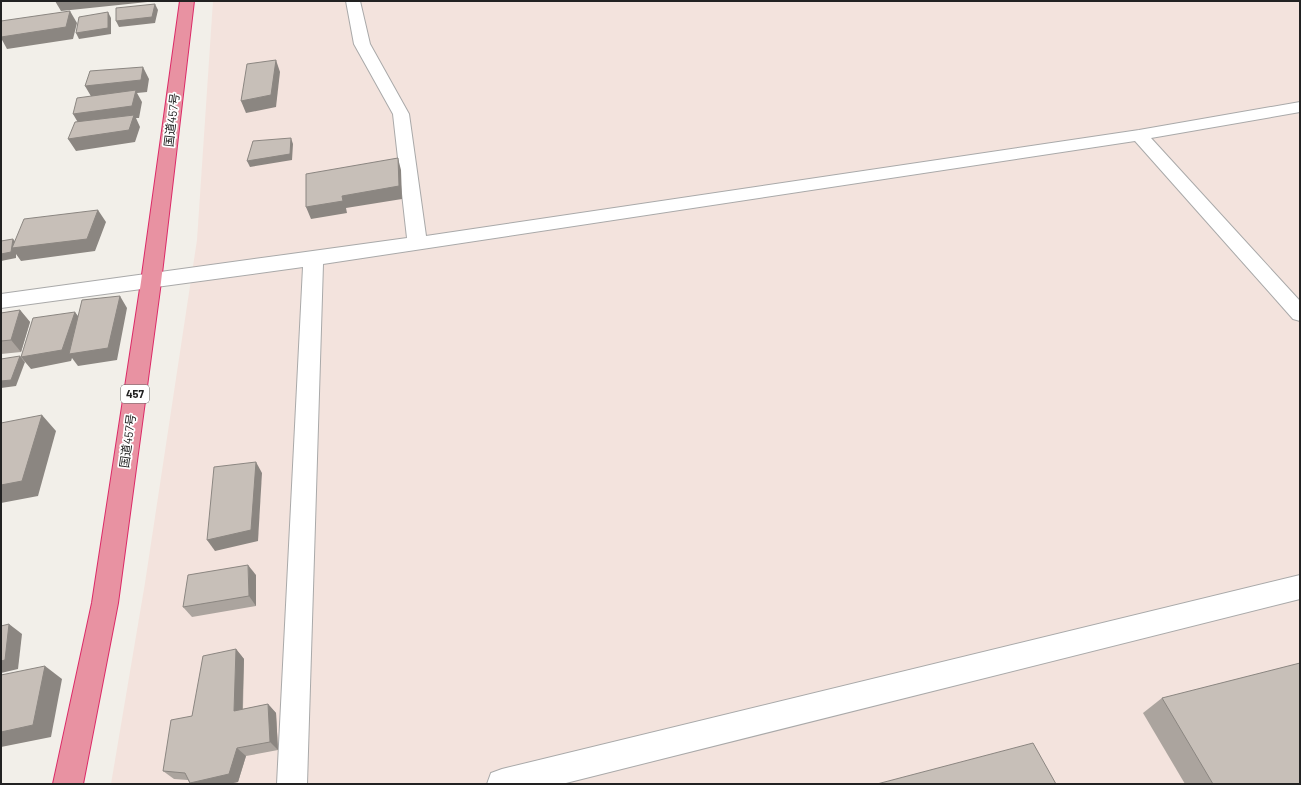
<svg xmlns="http://www.w3.org/2000/svg" width="1301" height="785" viewBox="0 0 1301 785" font-family="Barlow,'Noto Sans JP',sans-serif">
	<rect width="100%" height="100%" fill="#f2efe9"/>
	<polygon fill="#f3e3dd" points="213,1 1300,1 1300,784 111,784 145,583 197,240"/>
	<g fill="none" stroke-linecap="round" stroke-linejoin="round">
		<g stroke="#a9a9a9" stroke-width="2">
			<g id="minor">
				<polygon points="346,1 360,1 370,44 409,114 426,236 1139,130 1300,102 1300,112 1151,138 1300,301 1300,321 1293,319 1135,141 323,264 307,784 277,784 303,267 1,308 1,294 407,238 393,114 354,44"/>
				<polygon points="1300,575 1300,599 562,784 487,784 491,773 502,769"/>
			</g>
		</g>
		<g stroke="#dc2a67" stroke-width="2">
			<polygon id="highway" points="180,1 194,1 161,282 118,603 83,784 53,784 92,603 141,282"/>
		</g>
		<use href="#minor" fill="#fff" fill-rule="evenodd"/>
		<use href="#highway" fill="#e892a2" fill-rule="evenodd"/>
	</g>
	<g fill="#aba49e">
		<polygon points="20,310 30,322 21,352 1,354 1,313"/>
		<polygon points="256,575 256,606 192,617 183,607"/>
		<polygon points="236,649 244,659 243,709 268,704 276,713 278,750 246,756 238,782 228,784 190,784 188,780 174,779 163,771 192,716"/>
		<polygon points="1162,698 1300,784 1185,784 1143,713"/>
	</g>
	<g fill="#8b8681">
		<polygon points="55,1 157,1 61,11"/>
		<polygon points="155,4 158,10 155,23 119,27 116,21"/>
		<polygon points="70,11 77,23 73,39 7,49 1,38 1,37"/>
		<polygon points="108,12 111,18 111,34 79,39 76,33"/>
		<polygon points="276,60 280,72 276,107 246,113 241,101"/>
		<polygon points="143,67 149,79 147,92 137,93 142,102 139,118 136,118 140,127 135,142 76,151 68,139 80,126 73,114 92,98 85,86"/>
		<polygon points="291,138 293,144 292,160 250,167 247,161"/>
		<polygon points="398,158 401,170 402,199 346,208 347,213 311,219 306,207 342,196"/>
		<polygon points="98,210 106,222 95,251 21,261 16,254 16,258 1,261 1,254 13,239 18,245"/>
		<polygon points="120,296 127,308 117,360 78,366 72,358 71,361 31,369 21,357 75,312 84,324"/>
		<polygon points="20,310 30,322 21,352 11,340"/>
		<polygon points="20,356 25,362 16,386 1,388 1,381"/>
		<polygon points="42,415 56,431 38,496 1,503 1,485"/>
		<polygon points="256,462 262,473 258,541 215,551 207,540"/>
		<polygon points="248,565 256,575 256,606 249,596"/>
		<polygon points="9,624 22,634 18,669 1,673 1,661"/>
		<polygon points="236,649 244,659 242,719 234,711"/>
		<polygon points="45,666 62,679 51,737 1,747 1,732"/>
		<polygon points="268,704 276,713 278,750 270,742"/>
		<polygon points="237,748 246,756 238,782 228,784 190,784 190,783"/>
	</g>
	<g fill="#c7bfb8" stroke="#8b8681">
		<polygon points="155,4 152,17 116,21 116,8"/>
		<polygon points="70,11 66,27 1,37 1,21"/>
		<polygon points="108,12 108,28 76,33 79,17"/>
		<polygon points="276,60 271,95 241,101 247,64"/>
		<polygon points="143,67 141,80 85,86 90,71"/>
		<polygon points="136,90 132,106 73,114 77,98"/>
		<polygon points="134,115 129,130 68,139 75,122"/>
		<polygon points="291,138 290,154 247,161 253,141"/>
		<polygon points="398,158 399,186 342,196 343,201 306,207 306,174"/>
		<polygon points="98,210 87,239 12,248 24,219"/>
		<polygon points="13,239 11,252 1,254 1,241"/>
		<polygon points="120,296 108,348 69,354 82,300"/>
		<polygon points="20,310 11,340 1,341 1,313"/>
		<polygon points="75,312 62,350 21,357 33,318"/>
		<polygon points="20,356 11,380 1,381 1,359"/>
		<polygon points="42,415 22,481 1,485 1,423"/>
		<polygon points="256,462 251,530 207,540 214,467"/>
		<polygon points="248,565 249,596 183,607 188,575"/>
		<polygon points="9,624 5,660 1,661 1,626"/>
		<polygon points="236,649 234,711 268,704 270,742 237,748 229,774 190,783 185,773 163,771 171,720 192,716 203,656"/>
		<polygon points="1300,663 1300,784 1213,784 1162,698"/>
		<polygon points="45,666 33,725 1,732 1,675"/>
		<polygon points="1033,743 1056,784 877,784"/>
	</g>
	<g text-anchor="middle" stroke-width="3.5" stroke-linejoin="round" paint-order="stroke">
		<rect fill="#fff" stroke="#646464" stroke-width="1" x="121" y="385" width="28" height="18" rx="3"/>
		<g font-size="11" font-weight="bold" fill="#222">
			<text x="135" y="398">457</text>
		</g>
		<g font-size="12" fill="#222" stroke="#fff">
			<text transform="translate(172 120) rotate(-83)" y="4">国道457号</text>
			<text transform="translate(128 441) rotate(-82)" y="4">国道457号</text>
		</g>
	</g>
	<rect width="1301" height="785" fill="none" stroke="#222222" stroke-width="4"/>
</svg>
